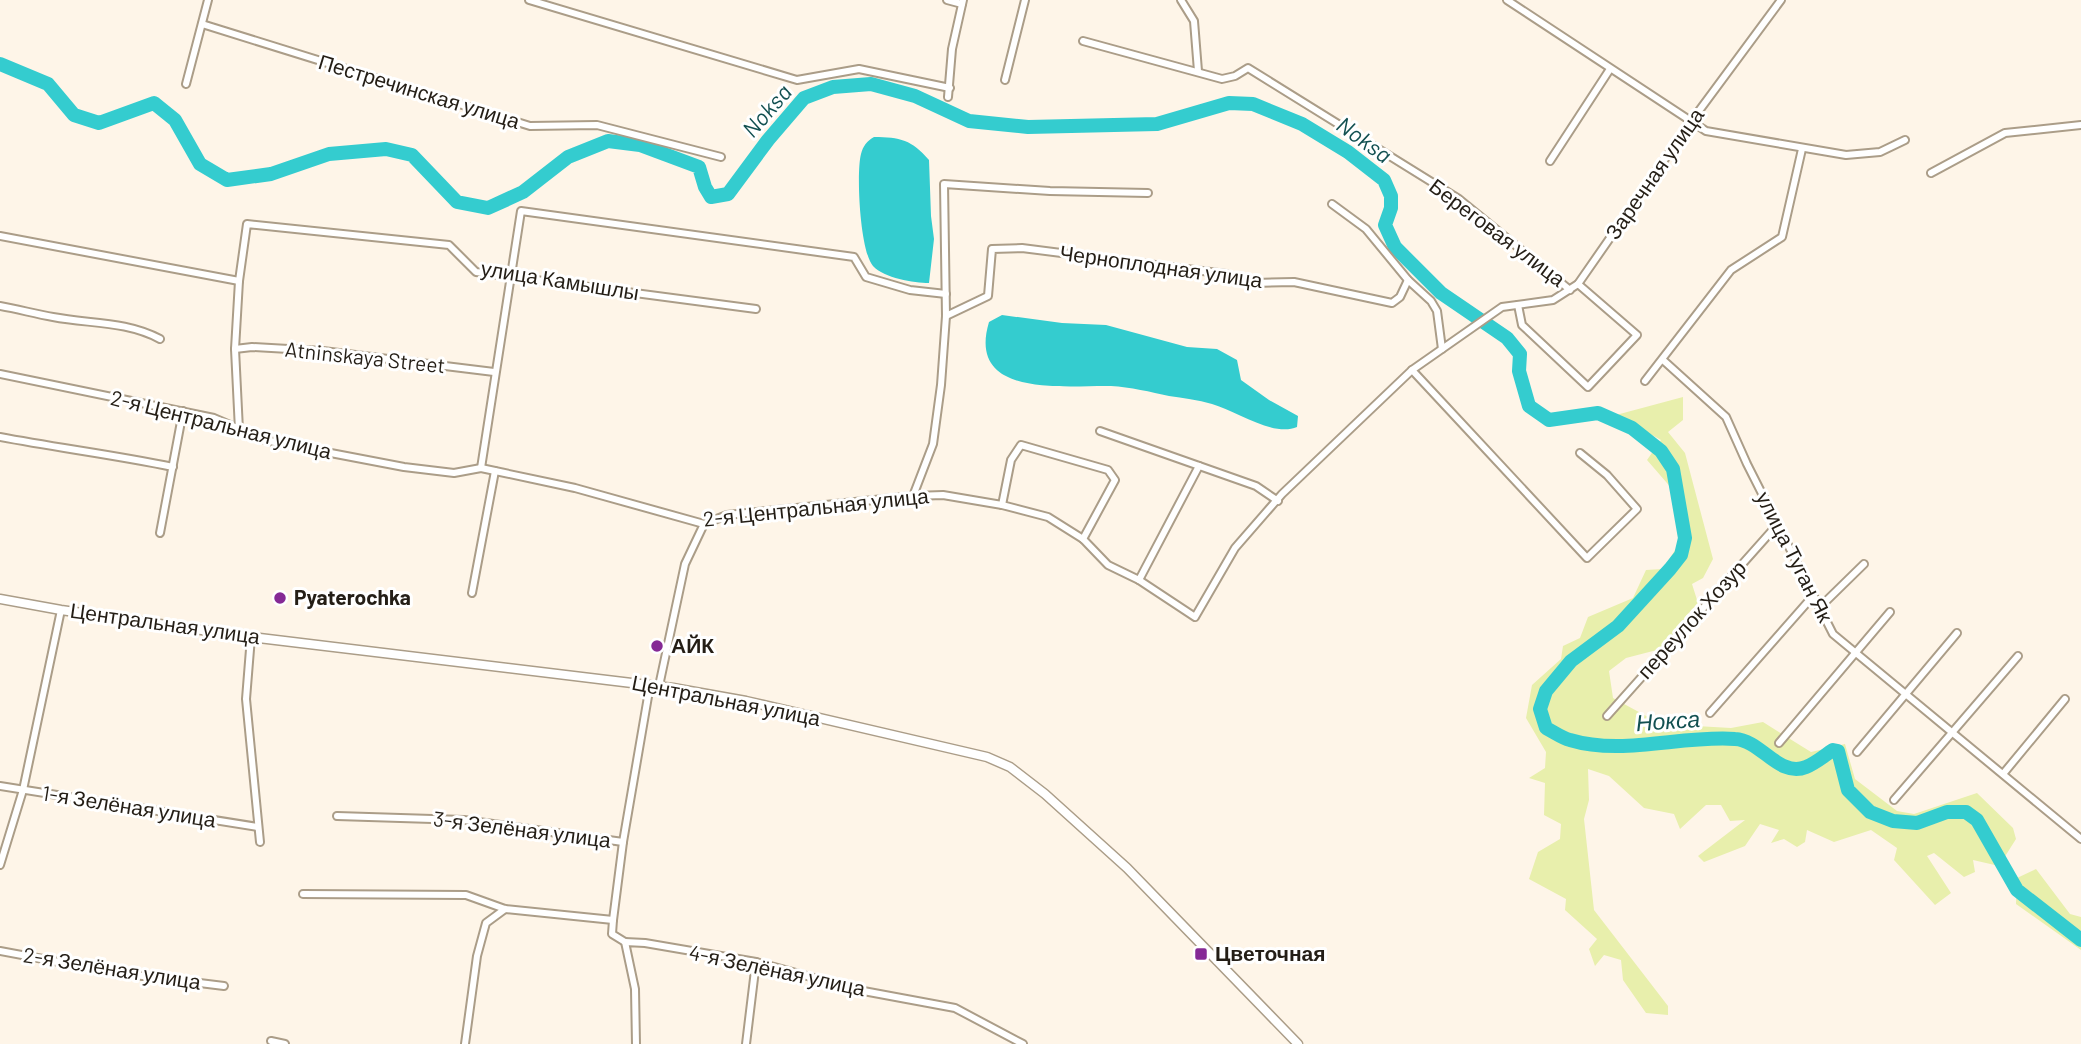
<svg xmlns="http://www.w3.org/2000/svg" width="2081" height="1044" viewBox="0 0 2081 1044" font-family="Barlow,sans-serif">
	<rect width="100%" height="100%" fill="#fef5e8"/>
	<g fill="#e8efac">
		<polygon points="1683,397 1683,420 1668,432 1685,453 1713,559 1703,578 1692,584 1698,603 1684,618 1680,644 1626,658 1609,671 1613,698 1661,724 1731,728 1763,722 1811,752 1845,744 1855,779 1897,811 1914,814 1977,793 2013,828 2016,839 1999,866 1973,860 1975,872 1964,877 1934,853 1927,856 1951,893 1935,905 1894,860 1897,848 1871,830 1834,842 1807,830 1805,842 1797,847 1784,839 1771,843 1779,830 1760,824 1745,846 1704,862 1698,856 1745,820 1730,821 1721,805 1706,805 1680,829 1674,814 1644,808 1609,776 1588,769 1589,800 1584,819 1594,910 1668,1006 1668,1015 1646,1013 1623,980 1621,960 1604,955 1595,966 1589,949 1597,939 1565,910 1566,899 1529,879 1538,852 1560,839 1561,824 1544,815 1545,783 1529,778 1545,768 1546,752 1526,718 1532,685 1561,659 1563,646 1580,638 1588,617 1633,598 1646,570 1663,569 1679,544 1673,490 1647,460 1661,440 1616,415"/>
		<polygon points="2036,869 2070,914 2081,917 2081,950 2016,904 2017,878"/>
	</g>
	<g fill="#34cccf">
		<path d="M874,137C900,137 912,140 929,160L931,216L934,239L929,283C914,283 884,278 873,266C860,251 856,173 861,154C863,146 867,141 874,137Z"/>
		<path d="M1002,315L1062,323L1106,325L1187,347L1217,349L1237,360L1241,380L1269,400L1298,416L1297,427C1273,437 1236,411 1212,404C1198,400 1183,398 1169,396C1151,392 1130,387 1111,386C1065,385 966,399 989,322Z"/>
	</g>
	<g fill="none" stroke-linecap="round" stroke-linejoin="round">
		<path stroke="#34cccf" stroke-width="14" d="M0,64L48,84L74,115L99,123L154,103L175,120L200,164L227,180L271,174L329,154L386,149L412,155L457,202L488,208L523,192L568,157L608,141L640,145L699,167L705,187L711,197L728,194L768,140L804,98L833,87L871,84L915,96L969,121L1028,127L1157,124L1229,103L1253,104L1302,124L1348,152L1384,180L1391,196V208L1385,225L1395,247L1441,293L1507,338L1520,354L1519,371L1529,406L1549,420L1598,413L1632,428L1661,451L1673,469L1685,538L1681,555L1670,569L1618,626L1571,661L1546,691L1540,709L1546,728C1554,732 1562,738 1570,740C1623,756 1681,735 1735,739C1761,740 1779,778 1806,767C1816,763 1825,755 1833,750L1838,751L1848,790L1870,812L1893,821L1917,823L1947,812H1966L1977,820L2017,890L2081,940"/>
		<g stroke="#ab9d88" stroke-width="10">
			<g id="minor">
				<polyline points="529,0 797,80 859,69 950,88"/>
				<polyline points="947,0 962,4"/>
				<polyline points="1181,0 1194,21 1198,71"/>
				<polyline points="1507,0 1706,131 1846,155 1880,152 1905,140"/>
				<polyline points="202,24 530,126 597,125 721,157"/>
				<polyline points="1083,41 1222,79 1235,76 1248,68 1459,199 1570,290"/>
				<polyline points="1005,80 1025,0"/>
				<polyline points="186,84 208,0"/>
				<polyline points="948,97 952,49 963,0"/>
				<polyline points="1550,161 1610,69"/>
				<polyline points="1931,173 2005,133 2081,125"/>
				<polyline points="1332,204 1366,229 1408,280 1431,301 1437,311 1442,349"/>
				<polyline points="0,236 239,281"/>
				<polyline points="1518,305 1522,325 1588,387 1637,335 1578,284"/>
				<path d="M0,306C18,309 35,314 53,317C90,324 126,321 160,339"/>
				<polyline points="946,316 988,296 992,249 1022,248 1226,274 1255,283 1294,282 1392,303 1400,297 1408,280"/>
				<polyline points="235,349 252,347 323,351 494,372"/>
				<polyline points="1663,360 1726,417 1747,464 1833,634 2081,839"/>
				<polyline points="1412,370 1587,558 1637,509 1607,475 1580,453"/>
				<polyline points="0,374 214,418 265,440 294,446 404,467 454,473 481,468 575,488 704,524 727,515 913,496 943,495 1002,505 1048,517 1083,539 1108,565 1139,580 1195,617 1235,548 1282,494 1412,370 1502,307 1553,300 1578,284 1690,123 1781,0"/>
				<polyline points="1645,381 1731,270 1782,237 1802,149"/>
				<polyline points="239,430 235,349 239,281 247,224 449,245 476,272 756,309"/>
				<polyline points="1100,431 1256,486 1278,501"/>
				<path d="M0,437C58,448 115,455 173,467"/>
				<polyline points="481,468 521,211 854,257 866,277 910,290 946,294"/>
				<polyline points="913,496 933,444 941,385 946,316 944,184 1050,191 1148,193"/>
				<polyline points="1002,505 1011,460 1021,445 1108,470 1115,480 1083,539"/>
				<polyline points="160,533 183,411"/>
				<polyline points="1139,580 1199,466"/>
				<polyline points="472,593 495,471"/>
				<polyline points="1819,608 1864,564"/>
				<polyline points="251,637 246,699 260,842"/>
				<polyline points="659,686 685,564 704,524"/>
				<polyline points="1710,713 1813,596"/>
				<polyline points="1607,716 1777,525"/>
				<polyline points="1779,743 1890,612"/>
				<polyline points="1857,752 1957,633"/>
				<polyline points="2003,774 2065,699"/>
				<polyline points="0,786 258,827"/>
				<polyline points="1894,800 2018,656"/>
				<polyline points="337,816 464,820 623,842"/>
				<polyline points="0,865 23,790 61,610"/>
				<polyline points="303,894 466,895 505,909 613,920"/>
				<polyline points="625,942 612,934 613,920 623,842 650,685"/>
				<polyline points="0,951 118,973 224,986"/>
				<polyline points="271,1041 285,1044"/>
				<polyline points="465,1044 477,956 486,923 505,909"/>
				<polyline points="636,1044 635,989 625,942 645,943 756,962 858,990 955,1008 1023,1044"/>
				<polyline points="746,1044 756,962"/>
			</g>
		</g>
		<g stroke="#ab9d88" stroke-width="11">
			<polyline id="tertiary" points="0,599 61,610 251,637 673,688 746,701 987,757 1010,767 1045,794 1127,868 1298,1044"/>
		</g>
		<use href="#minor" stroke="#fff" stroke-width="6"/>
		<use href="#tertiary" stroke="#fff" stroke-width="8"/>
	</g>
	<g fill="#852995" stroke="#fff" stroke-width="2.5">
		<circle cx="280" cy="598" r="7"/>
		<circle cx="657" cy="646" r="7"/>
		<rect x="1194" y="947" width="14" height="14" rx="3.5"/>
	</g>
	<g text-anchor="middle" stroke-width="6" stroke-linejoin="round" paint-order="stroke">
		<g font-size="21" fill="#241e16" stroke="#fff">
			<text transform="translate(419 92) rotate(17)" y="7">Пестречинская улица</text>
			<text transform="translate(1655 174) rotate(-55)" y="7">Заречная улица</text>
			<text transform="translate(1497 233) rotate(37)" y="7">Береговая улица</text>
			<text transform="translate(1161 267) rotate(8)" y="7">Черноплодная улица</text>
			<text transform="translate(560 281) rotate(9)" y="7">улица Камышлы</text>
			<text transform="translate(365 358) rotate(6)" y="7">Atninskaya Street</text>
			<text transform="translate(221 425) rotate(14)" y="7">2-я Центральная улица</text>
			<text transform="translate(816 508) rotate(-6)" y="7">2-я Центральная улица</text>
			<text transform="translate(1794 557) rotate(63)" y="7">улица Туган Як</text>
			<text transform="translate(1692 620) rotate(-48)" y="7">переулок Хозур</text>
			<text transform="translate(165 624) rotate(8)" y="7">Центральная улица</text>
			<text transform="translate(726 701) rotate(11)" y="7">Центральная улица</text>
			<text transform="translate(129 807) rotate(9)" y="7">1-я Зелёная улица</text>
			<text transform="translate(522 830) rotate(7)" y="7">3-я Зелёная улица</text>
			<text transform="translate(112 969) rotate(9)" y="7">2-я Зелёная улица</text>
			<text transform="translate(777 971) rotate(12)" y="7">4-я Зелёная улица</text>
		</g>
		<g font-size="21" font-weight="bold" fill="#241e16" stroke="#fff" text-anchor="start">
			<text x="294" y="605">Pyaterochka</text>
			<text x="671" y="653">АЙК</text>
			<text x="1215" y="961">Цветочная</text>
		</g>
		<g font-size="23" font-style="italic" fill="#125051" stroke="#fff">
			<text transform="translate(767 111) rotate(-49)" y="8">Noksa</text>
			<text transform="translate(1364 140) rotate(36)" y="8">Noksa</text>
			<text transform="translate(1668 721) rotate(-4)" y="8">Нокса</text>
		</g>
	</g>
</svg>
